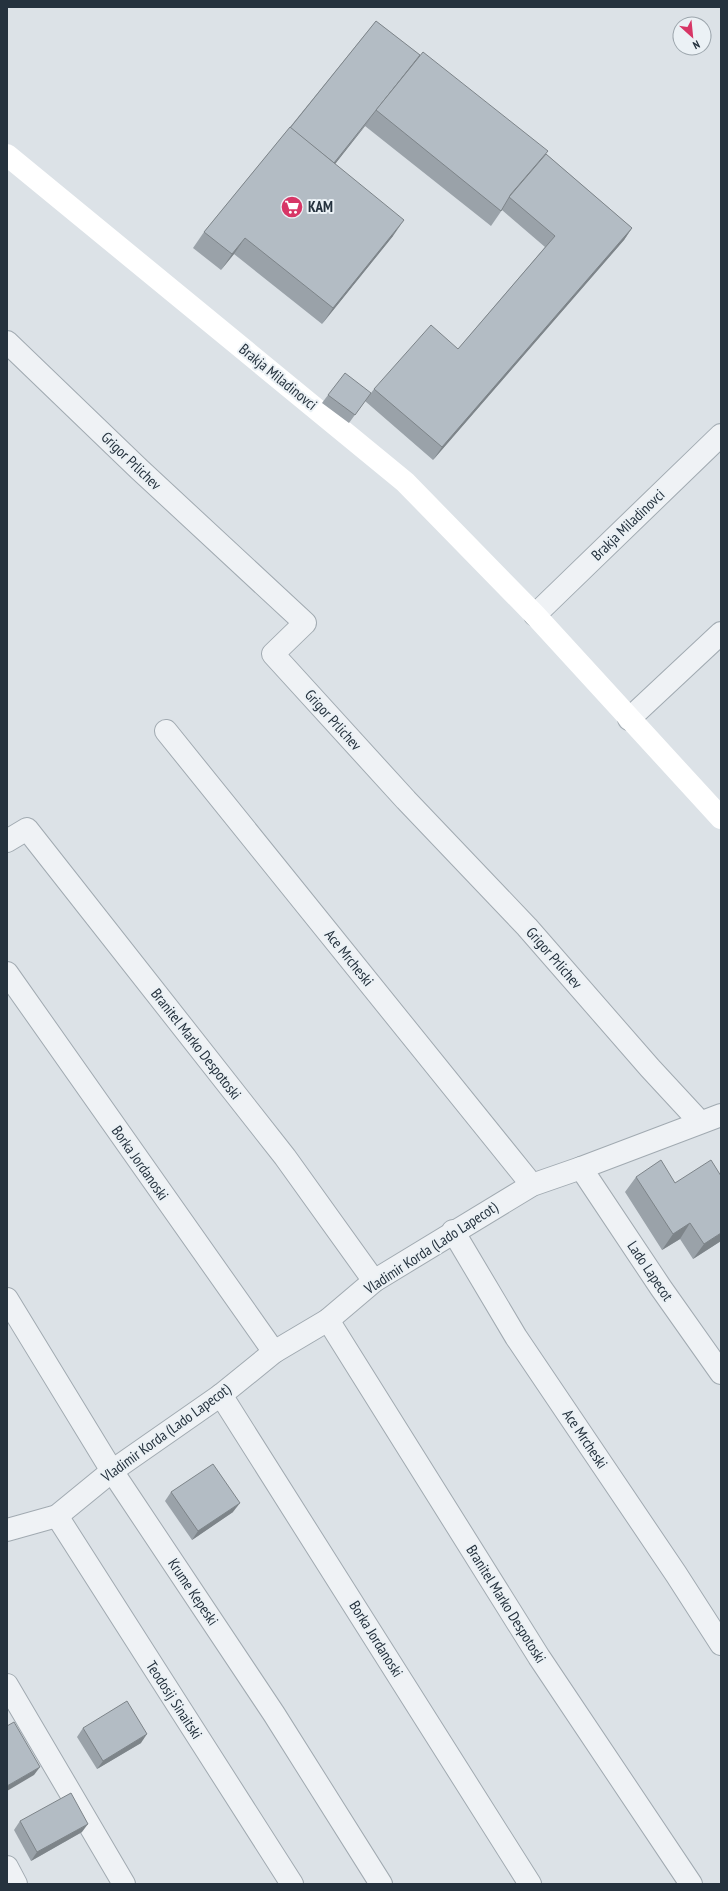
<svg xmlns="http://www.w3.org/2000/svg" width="728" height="1891" viewBox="0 0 728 1891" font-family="'PT Sans Narrow',sans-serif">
	<rect width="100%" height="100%" fill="#dce2e7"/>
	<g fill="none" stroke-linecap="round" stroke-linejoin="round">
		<g stroke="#a1aab1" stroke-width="24">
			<g id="street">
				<polyline points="7,342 139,469 305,623 273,654 406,800 527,927 650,1068 700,1122"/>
				<polyline points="535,615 721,435"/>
				<polyline points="629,719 721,633"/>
				<polyline points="166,731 532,1185"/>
				<polyline points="7,841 27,829 285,1157 374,1281"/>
				<polyline points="7,973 274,1352"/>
				<polyline points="581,1168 661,1288 721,1373"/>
				<polyline points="453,1231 516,1337 676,1574 721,1644"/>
				<polyline points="7,1299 112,1471 274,1714 381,1884"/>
				<polyline points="328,1320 539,1657 691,1884"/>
				<polyline points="221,1395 530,1884"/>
				<polyline points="57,1516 292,1884"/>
				<polyline points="7,1530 57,1516 112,1471 221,1395 274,1352 328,1320 374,1281 532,1185 581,1168 721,1115"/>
				<polyline points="7,1685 124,1884"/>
				<polyline points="7,1867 16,1884"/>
			</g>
		</g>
		<use href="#street" stroke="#eff2f5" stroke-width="22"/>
		<polyline stroke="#fff" stroke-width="22" points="7,155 405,482 535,615 721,818"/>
	</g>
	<g fill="#9aa2a9">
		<polygon points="376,21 546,154 632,228 624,240 433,460 365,401 349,423 322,403 328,395 371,393 374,389 458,349 545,247 502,210 491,226 365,126 335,164 393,236 322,324 234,254 221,270 193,248 204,232 290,127"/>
		<polygon points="636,1177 675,1183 721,1241 693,1259 680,1239 662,1250 625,1192"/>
		<polygon points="171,1492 233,1512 192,1540 165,1501"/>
		<polygon points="83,1728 141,1743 97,1769 77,1737"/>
		<polygon points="20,1821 82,1832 31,1861 14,1830"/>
	</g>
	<g fill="#7d8489">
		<polygon points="371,118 365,126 324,178 332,166"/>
		<polygon points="404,220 393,236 322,324 333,308"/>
		<polygon points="632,228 624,240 433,460 442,447"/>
		<polygon points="245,238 234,254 221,270 232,254"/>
		<polygon points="690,1223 680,1239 662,1250 673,1234"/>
		<polygon points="721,1233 721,1241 693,1259 704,1244"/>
		<polygon points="240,1503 233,1512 192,1540 198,1531"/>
		<polygon points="147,1734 141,1743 97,1769 103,1761"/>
		<polygon points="40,1767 34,1775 7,1791 7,1786"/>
		<polygon points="88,1824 82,1832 31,1861 37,1852"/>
	</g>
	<g fill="#b3bcc4" stroke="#7d8489">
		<polygon points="376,21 420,55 334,163 290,128"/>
		<polygon points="423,52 548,151 511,194 501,211 376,110"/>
		<polygon points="290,127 404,220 333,308 245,238 232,254 204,232"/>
		<polygon points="546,154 632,228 442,447 374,389 431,325 458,349 555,236 509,197"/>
		<polygon points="345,373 371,393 355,415 328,395"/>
		<polygon points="661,1160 675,1183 711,1160 721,1176 721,1233 704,1244 690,1223 673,1234 636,1177"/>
		<polygon points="213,1464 240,1503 198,1531 171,1492"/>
		<polygon points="127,1701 147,1734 103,1761 83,1728"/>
		<polygon points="14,1722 40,1767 7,1786 7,1726"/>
		<polygon points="71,1793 88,1824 37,1852 20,1821"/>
	</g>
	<defs>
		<g id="supermarket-disc" transform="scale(1.15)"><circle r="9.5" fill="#d73666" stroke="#ebf1f5"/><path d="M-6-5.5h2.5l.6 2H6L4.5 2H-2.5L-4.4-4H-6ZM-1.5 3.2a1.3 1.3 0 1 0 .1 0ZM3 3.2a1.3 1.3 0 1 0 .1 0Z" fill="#fff"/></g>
	</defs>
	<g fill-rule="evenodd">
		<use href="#supermarket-disc" x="292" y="207"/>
	</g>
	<g text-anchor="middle" stroke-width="4" stroke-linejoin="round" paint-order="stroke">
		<g font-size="15" font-weight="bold" fill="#25323e" stroke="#ebf1f5" text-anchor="start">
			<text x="308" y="212">KAM</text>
		</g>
		<g font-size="15" fill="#25323e" stroke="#ebf1f5">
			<text transform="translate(278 377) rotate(39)" y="5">Brakja Miladinovci</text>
			<text transform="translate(131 461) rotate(44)" y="5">Grigor Prlichev</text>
			<text transform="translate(628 525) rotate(-44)" y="5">Brakja Miladinovci</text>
			<text transform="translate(333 720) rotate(48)" y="5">Grigor Prlichev</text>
			<text transform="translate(349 958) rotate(51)" y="5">Ace Mrcheski</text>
			<text transform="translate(554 958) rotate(49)" y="5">Grigor Prlichev</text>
			<text transform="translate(196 1044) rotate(52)" y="5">Branitel Marko Despotoski</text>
			<text transform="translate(140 1163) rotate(55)" y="5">Borka Jordanoski</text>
			<text transform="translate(431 1248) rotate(-33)" y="5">Vladimir Korda (Lado Lapecot)</text>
			<text transform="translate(650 1271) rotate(56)" y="5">Lado Lapecot</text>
			<text transform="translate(166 1433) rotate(-36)" y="5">Vladimir Korda (Lado Lapecot)</text>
			<text transform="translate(585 1439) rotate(56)" y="5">Ace Mrcheski</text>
			<text transform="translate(193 1592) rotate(56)" y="5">Krume Kepeski</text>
			<text transform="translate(506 1604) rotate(58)" y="5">Branitel Marko Despotoski</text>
			<text transform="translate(376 1639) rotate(58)" y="5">Borka Jordanoski</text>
			<text transform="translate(174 1700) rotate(57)" y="5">Teodosij Sinaitski</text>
		</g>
	</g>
	<rect width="728" height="1891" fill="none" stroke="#25323e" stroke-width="16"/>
	<g transform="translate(692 36) rotate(153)"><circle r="19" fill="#ebf1f5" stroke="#9ca5ac"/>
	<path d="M0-3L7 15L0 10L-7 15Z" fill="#d73666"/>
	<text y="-6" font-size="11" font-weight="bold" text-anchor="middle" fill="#25323e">N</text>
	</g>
</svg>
